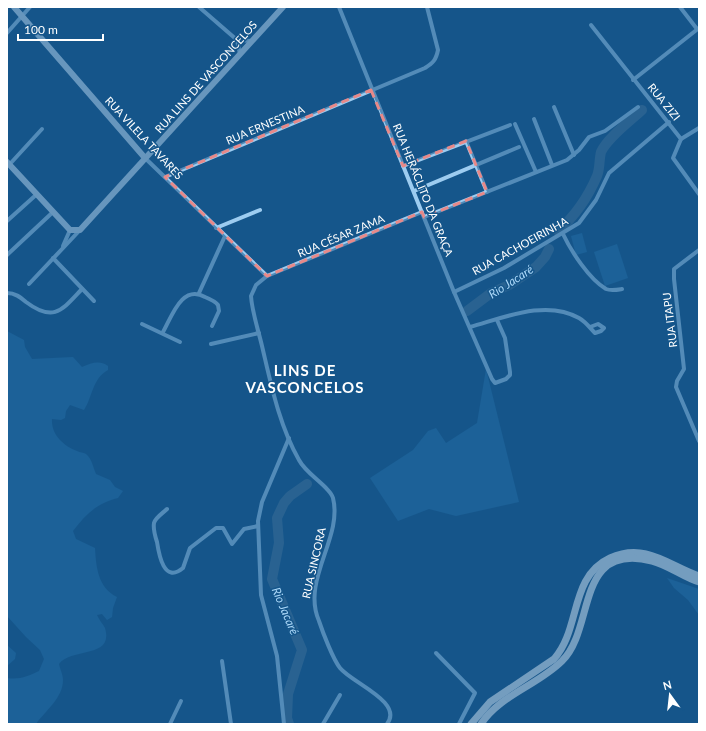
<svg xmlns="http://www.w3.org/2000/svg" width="706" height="731" viewBox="0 0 706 731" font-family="Lato,sans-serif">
	<rect width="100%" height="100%" fill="#15568b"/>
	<g fill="#246fa8">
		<polygon points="582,233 587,252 576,255 571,236"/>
		<polygon points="617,244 628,278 605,286 594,252"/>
		<path d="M7,331L24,340L25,347L32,359L73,357L82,367C92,363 99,360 108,366V370C92,379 93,396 84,410L70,405L66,411L65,418L61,420L52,419C51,435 64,446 77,451C80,453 83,452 86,454C92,459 93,467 96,474L110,480L115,487L123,491L118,498C97,503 86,514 73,531L76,539L95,548C96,567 98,588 117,597L113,608L112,617L107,620L102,614L97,615C99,620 103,624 105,628C114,659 72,647 59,664C60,669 63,675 63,680C63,698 45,711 36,724H7V678C20,680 28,676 39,671L44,659L40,650L26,637L7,616Z"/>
		<polygon points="486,369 519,502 456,516 429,509 398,521 370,478 413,450 428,431 436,428 446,443 477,423"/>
		<polygon points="667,578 699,589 699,615 688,600 674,588"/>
		<polygon points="7,645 16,653 15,659 7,666"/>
	</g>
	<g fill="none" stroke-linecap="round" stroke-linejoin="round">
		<g stroke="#427299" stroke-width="10">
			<path d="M558,231C575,216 588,197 597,176C600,169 599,160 601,152C607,138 630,121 642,110"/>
			<polyline points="467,311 491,293 509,285 536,267 545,257 549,249"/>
			<polyline points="289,724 287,718 288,694 302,650 272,579 279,543 277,518 284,503 290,496 307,484"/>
		</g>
		<g stroke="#9dccf0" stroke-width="4">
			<polyline points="199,7 237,40 240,54"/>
			<polyline points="339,7 454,292 492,379 495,383 506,379 510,375 510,372 505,338 497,320"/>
			<polyline points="680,7 697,29"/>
			<polyline points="591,25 681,139 673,158 699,194"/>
			<polyline points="7,33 30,7"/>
			<polyline points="237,40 251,41"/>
			<polyline points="633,80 699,28"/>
			<polyline points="554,107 574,155"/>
			<polyline points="534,119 552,165"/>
			<polyline points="515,124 536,172"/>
			<polyline points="681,139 699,128"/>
			<polyline points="466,141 487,192"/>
			<polyline points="145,158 267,276"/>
			<polyline points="9,165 42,129"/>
			<polyline points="403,166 510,125"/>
			<path d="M165,177L425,68C433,63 436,60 438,50L427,7"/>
			<polyline points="414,191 519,147"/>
			<polyline points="424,217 567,160 579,150 589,137 605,131 638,107"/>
			<polyline points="7,221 37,194"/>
			<polyline points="216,228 260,210"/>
			<path d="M563,234C571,251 589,279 606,289C611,291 616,290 622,289"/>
			<polyline points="63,246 70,230"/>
			<polyline points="699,250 674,269 674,279 684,369 677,381 676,387 699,441"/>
			<polyline points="7,255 53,212"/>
			<polyline points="53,258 94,301"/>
			<polyline points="29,284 80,230"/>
			<polyline points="454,292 504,268 579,223 596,200 609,173 669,122"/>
			<path d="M7,293C15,293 20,297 26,302C54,323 62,310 82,289"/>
			<polyline points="199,293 225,236"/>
			<polyline points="142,324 180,342"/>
			<path d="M470,327C503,318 546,299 579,318C586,322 590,328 595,333L601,331L604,328L598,324L590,327"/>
			<path d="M163,332C172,316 182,284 205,297C210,299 215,301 218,305L219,311L212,326"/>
			<polyline points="211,344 259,333"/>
			<path d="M167,509C163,513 155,518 154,523C153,529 155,536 157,542C159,555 164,584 183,568L190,548L216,528H223L232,544L244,529L258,526"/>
			<polyline points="436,653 475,693 459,724"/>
			<polyline points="222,661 231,724"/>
			<polyline points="170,724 181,701"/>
			<polyline points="284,724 277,656 261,595 258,521 262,502 289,438"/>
			<polyline points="323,724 340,695"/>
			<path d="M387,724C404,702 352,683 340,668C333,659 323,633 319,621C301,580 343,538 333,498C330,487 306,474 299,460C279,425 271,384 262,346C258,329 252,312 251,296L256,285L267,276L422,212"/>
		</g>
		<g stroke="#cbe5fb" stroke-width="6">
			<polyline points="14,7 145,158"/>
			<polyline points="7,162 70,230 80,230 283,7"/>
		</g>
		<g stroke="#e6f3ff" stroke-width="7">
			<path d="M471,724L490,702L554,659C581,629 569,577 610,558C621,553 634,551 646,554C664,558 681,570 699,576"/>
			<path d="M481,724C500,695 538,685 562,661C596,628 574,542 652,561C668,565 683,577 699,582"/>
		</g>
	</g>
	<path d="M0 0H706V731H0ZM371,90L403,166L466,141L487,192L424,217L422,212L267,276L165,177Z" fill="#15568b" fill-opacity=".55" fill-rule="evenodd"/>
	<path fill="none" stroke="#e88989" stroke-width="3" stroke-dasharray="8 5" stroke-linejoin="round" d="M371,90L403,166L466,141L487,192L424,217L422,212L267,276L165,177Z"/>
	<g text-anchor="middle" stroke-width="3" stroke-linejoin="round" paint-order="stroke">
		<g font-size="11" fill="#fff" stroke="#15568b">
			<text transform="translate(206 77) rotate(-48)" y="4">RUA LINS DE VASCONCELOS</text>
			<text transform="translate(664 102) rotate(51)" y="4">RUA ZIZI</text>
			<text transform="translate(265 125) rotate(-23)" y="4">RUA ERNESTINA</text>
			<text transform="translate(144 138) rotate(47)" y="4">RUA VILELA TAVARES</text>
			<text transform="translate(423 190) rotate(68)" y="4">RUA HERÁCLITO DA GRAÇA</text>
			<text transform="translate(341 236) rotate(-23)" y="4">RUA CÉSAR ZAMA</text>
			<text transform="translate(520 246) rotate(-29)" y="4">RUA CACHOEIRINHA</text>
			<text transform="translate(670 320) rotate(-97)" y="4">RUA ITAPU</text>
			<text transform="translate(314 563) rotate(-77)" y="4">RUA SINCORA</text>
		</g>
		<g font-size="12" font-style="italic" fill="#a9d6f7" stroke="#15568b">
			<text transform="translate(511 282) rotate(-33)" y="4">Rio Jacaré</text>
			<text transform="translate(285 611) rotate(67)" y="4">Rio Jacaré</text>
		</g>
		<g font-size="15" font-weight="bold" letter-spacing="1" fill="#fff" stroke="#15568b">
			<text x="305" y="376">LINS DE<tspan x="305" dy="17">VASCONCELOS</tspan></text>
		</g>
	</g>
	<rect width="706" height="731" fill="none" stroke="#ffffff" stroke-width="16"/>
	<g transform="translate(670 695) rotate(345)" stroke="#15568b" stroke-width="3" paint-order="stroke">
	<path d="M0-3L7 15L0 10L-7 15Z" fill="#ffffff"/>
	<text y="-6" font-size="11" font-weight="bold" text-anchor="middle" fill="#ffffff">N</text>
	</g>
	<path d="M18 34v6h85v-6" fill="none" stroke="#ffffff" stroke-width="2"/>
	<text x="24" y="34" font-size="12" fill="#ffffff" stroke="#15568b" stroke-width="3" paint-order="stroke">100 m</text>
</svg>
